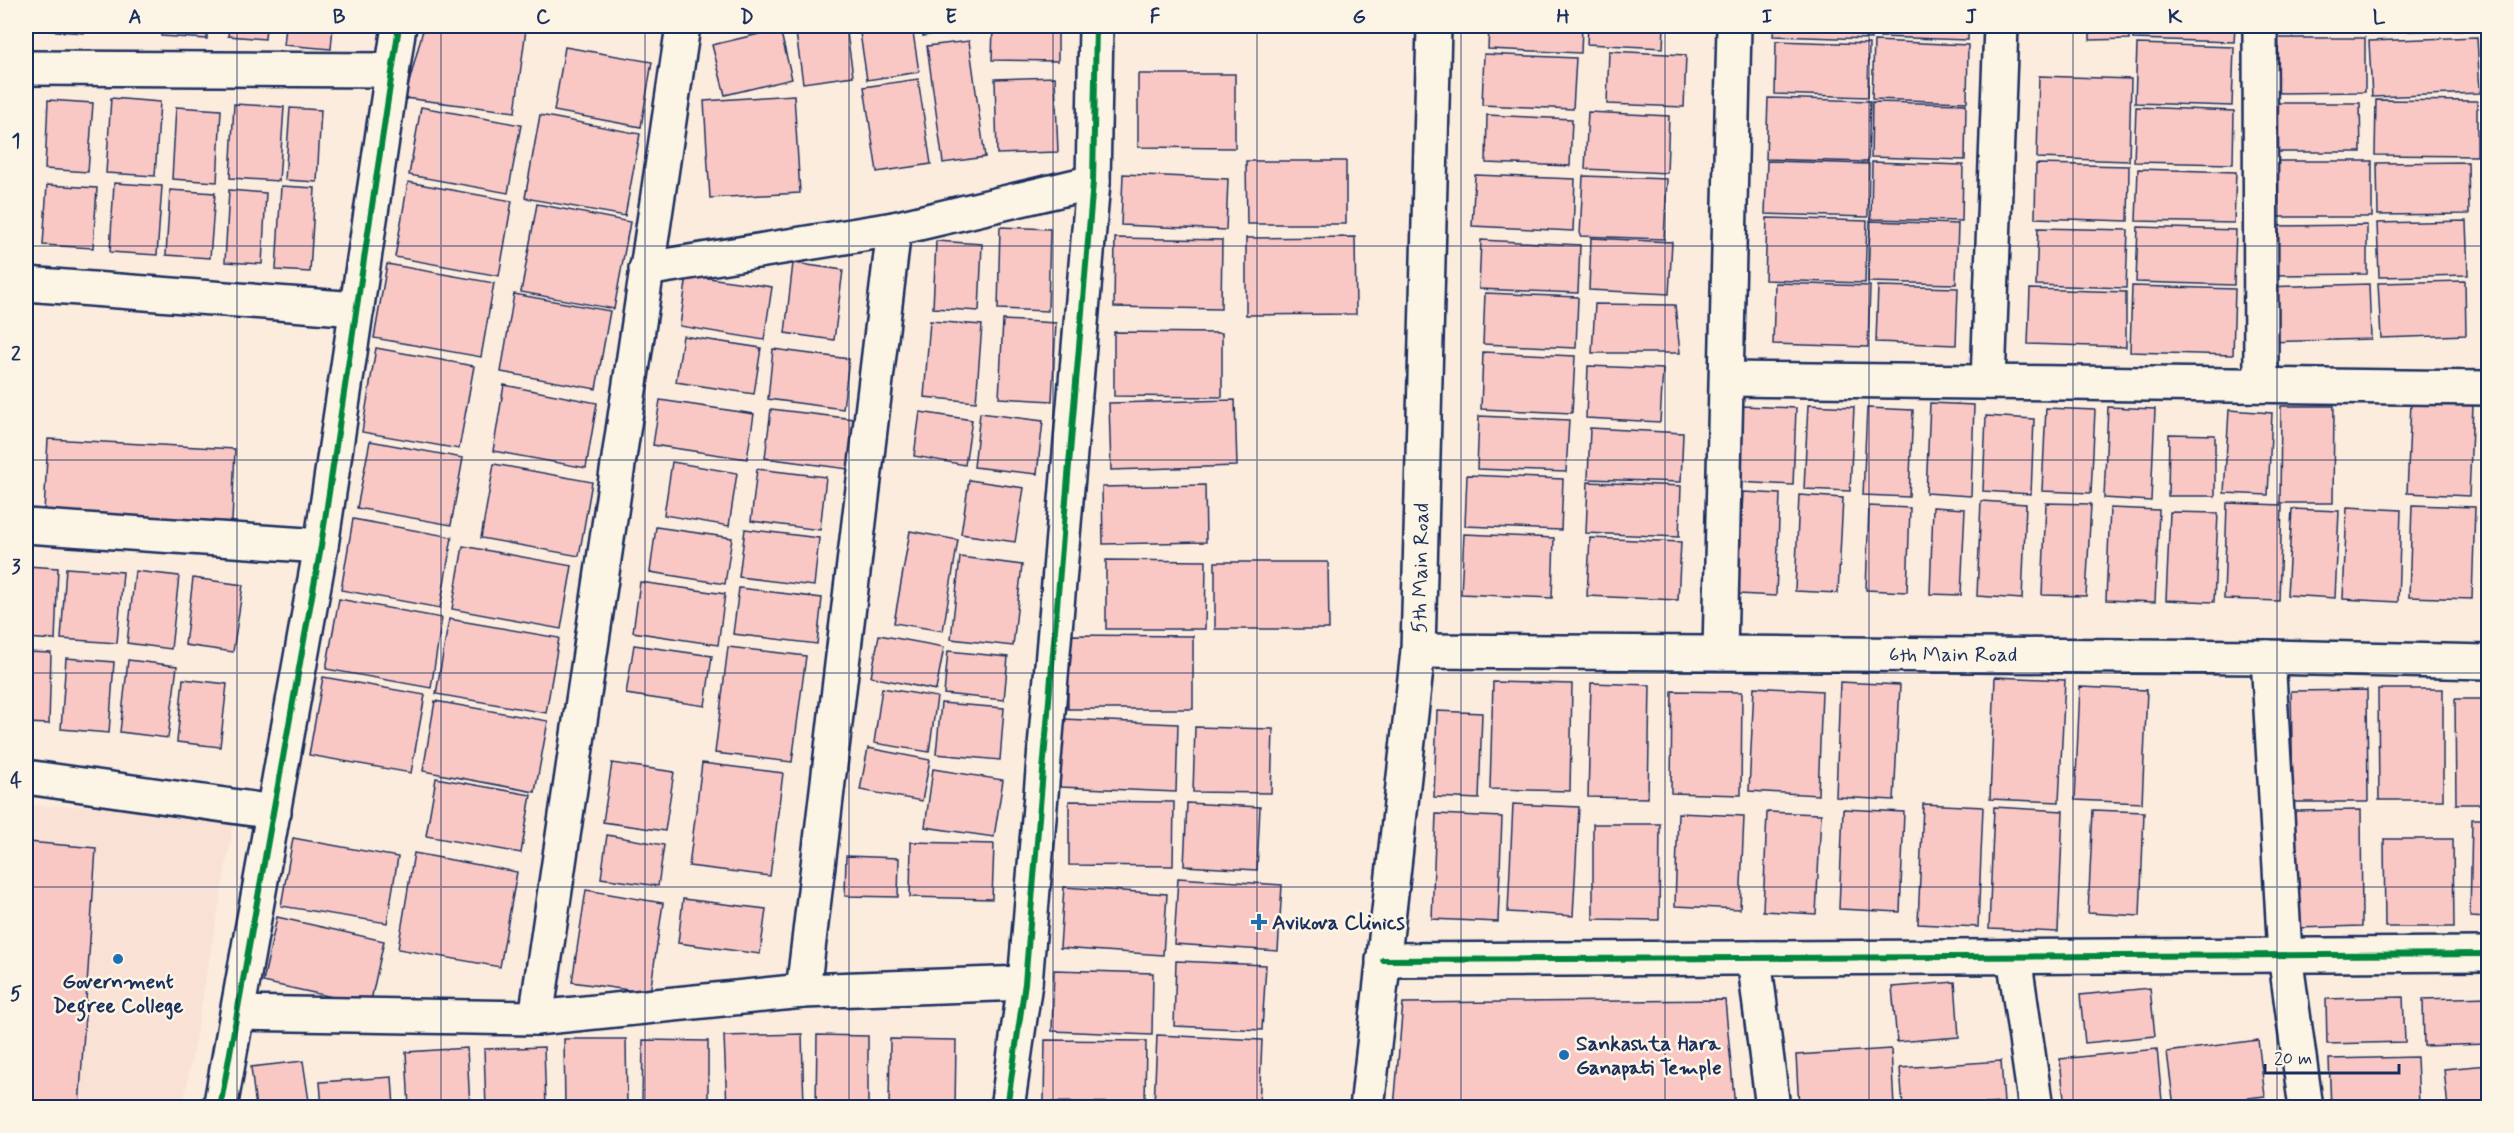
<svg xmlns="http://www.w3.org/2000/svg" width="2514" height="1133" viewBox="0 0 2514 1133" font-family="Mynerve,sans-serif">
	<rect width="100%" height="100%" fill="#fbecde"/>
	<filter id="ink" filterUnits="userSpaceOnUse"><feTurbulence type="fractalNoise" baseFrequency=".0167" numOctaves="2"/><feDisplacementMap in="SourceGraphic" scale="12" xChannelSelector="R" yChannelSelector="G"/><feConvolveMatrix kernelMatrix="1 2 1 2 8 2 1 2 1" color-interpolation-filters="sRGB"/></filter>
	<g filter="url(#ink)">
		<polygon fill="#fae1d6" points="26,805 236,810 183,1107 26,1108"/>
		<g fill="#f9c8c4" stroke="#1b2f5e" stroke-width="1.5">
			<polygon points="30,26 84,26 84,33 30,29"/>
			<polygon points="162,26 207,26 207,39 161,36"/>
			<polygon points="229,26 266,26 265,39 228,36"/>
			<polygon points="286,26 333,26 331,49 284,45"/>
			<polygon points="424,26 526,29 515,112 405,98"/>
			<polygon points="795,26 846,26 853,76 803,83"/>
			<polygon points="859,26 912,26 919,72 867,80"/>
			<polygon points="920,26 966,26 966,27 923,36"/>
			<polygon points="993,26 1058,26 1058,61 992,60"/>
			<polygon points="1489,26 1582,26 1581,53 1488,49"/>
			<polygon points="1588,26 1664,26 1663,48 1587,44"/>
			<polygon points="1774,26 1871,26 1871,39 1773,36"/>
			<polygon points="1881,26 1968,26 1968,40 1880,37"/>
			<polygon points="2090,26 2129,26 2129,39 2090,40"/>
			<polygon points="2133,26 2235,26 2234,42 2133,39"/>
			<polygon points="2273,26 2364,26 2365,29 2273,31"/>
			<polygon points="2375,26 2483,26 2483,29 2375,32"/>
			<polygon points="780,29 792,79 725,95 712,45"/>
			<polygon points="2477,37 2480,93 2372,97 2369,41"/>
			<polygon points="2269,38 2365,38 2365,92 2270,93"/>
			<polygon points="969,41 985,157 943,163 927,46"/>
			<polygon points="1776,41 1869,44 1868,97 1775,94"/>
			<polygon points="1874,41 1968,45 1967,102 1872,99"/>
			<polygon points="2137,44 2234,47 2232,106 2135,103"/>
			<polygon points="565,47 652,62 641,127 554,111"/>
			<polygon points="1609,51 1686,55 1684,107 1607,104"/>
			<polygon points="1484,54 1576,58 1573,109 1482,105"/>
			<polygon points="1138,74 1235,74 1235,148 1138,147"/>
			<polygon points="2039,76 2131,79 2129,161 2037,158"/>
			<polygon points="1055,77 1058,152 997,154 995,79"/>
			<polygon points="918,79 931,164 877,172 864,87"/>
			<polygon points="794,95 800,193 710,198 704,101"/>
			<polygon points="111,98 160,102 155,176 106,173"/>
			<polygon points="1768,98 1870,101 1868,162 1766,159"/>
			<polygon points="48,100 93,103 88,172 45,169"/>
			<polygon points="2376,100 2477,101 2477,156 2375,155"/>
			<polygon points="1872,102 1966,104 1965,160 1871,157"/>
			<polygon points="2273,103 2360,103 2361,152 2273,152"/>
			<polygon points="234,104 284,107 279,181 230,178"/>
			<polygon points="176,107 221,110 217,182 172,179"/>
			<polygon points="421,107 521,125 508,193 409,175"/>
			<polygon points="2136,107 2234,111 2233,164 2134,162"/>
			<polygon points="290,108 321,110 317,182 285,180"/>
			<polygon points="1588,112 1669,116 1667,173 1585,169"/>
			<polygon points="540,115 640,134 625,216 525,198"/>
			<polygon points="1487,115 1572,119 1570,166 1486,163"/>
			<polygon points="1246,161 1346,161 1346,224 1247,224"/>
			<polygon points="1767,161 1869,164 1868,217 1765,214"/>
			<polygon points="2272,161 2372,161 2372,217 2273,217"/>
			<polygon points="1872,162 1963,165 1962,221 1871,219"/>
			<polygon points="2468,162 2469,214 2378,215 2377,163"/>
			<polygon points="2036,164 2129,166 2128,221 2035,218"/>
			<polygon points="2138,169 2236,172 2234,223 2136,221"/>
			<polygon points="1123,174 1228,179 1226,230 1121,225"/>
			<polygon points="1475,175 1575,179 1573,231 1472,226"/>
			<polygon points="1583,176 1667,179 1664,239 1580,236"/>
			<polygon points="408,182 512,201 499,276 395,257"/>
			<polygon points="114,183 162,186 157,255 110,252"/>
			<polygon points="47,185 97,188 93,248 43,245"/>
			<polygon points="281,186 315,188 310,272 276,270"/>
			<polygon points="170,190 215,193 210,258 166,255"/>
			<polygon points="229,190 266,193 262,264 225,262"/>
			<polygon points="537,204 630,222 614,309 521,292"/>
			<polygon points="1767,218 1867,221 1865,283 1765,280"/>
			<polygon points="1870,221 1958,224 1956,284 1868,282"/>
			<polygon points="2466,221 2468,275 2379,277 2377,223"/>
			<polygon points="2367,225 2367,274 2273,275 2272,226"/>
			<polygon points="1000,227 1050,229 1048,311 998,309"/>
			<polygon points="2138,227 2236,230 2234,285 2136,282"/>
			<polygon points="2038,228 2128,230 2126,288 2036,285"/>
			<polygon points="1355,237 1356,314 1246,315 1246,238"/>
			<polygon points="1115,238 1222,240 1221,309 1114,307"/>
			<polygon points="1591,238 1672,242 1669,294 1589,290"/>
			<polygon points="1481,240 1580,245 1578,293 1479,289"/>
			<polygon points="936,241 982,244 979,311 933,308"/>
			<polygon points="793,263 843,270 834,340 785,333"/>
			<polygon points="387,264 494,283 481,357 374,338"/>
			<polygon points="687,275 772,287 764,340 680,326"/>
			<polygon points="2465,281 2466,335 2381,338 2378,283"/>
			<polygon points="1775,283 1870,286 1868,347 1773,344"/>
			<polygon points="2369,284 2371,339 2265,342 2263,287"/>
			<polygon points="1878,286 1958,288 1956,345 1876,342"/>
			<polygon points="2132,286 2235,289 2233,355 2130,352"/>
			<polygon points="2030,289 2126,292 2126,347 2028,344"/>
			<polygon points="1485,293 1578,297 1576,348 1483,344"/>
			<polygon points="514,294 610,311 596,389 501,372"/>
			<polygon points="1595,304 1675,305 1680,353 1592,353"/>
			<polygon points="1003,320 1056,323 1052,401 999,398"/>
			<polygon points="930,321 982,325 976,402 924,397"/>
			<polygon points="1114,332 1222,333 1222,397 1114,396"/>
			<polygon points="683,336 761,348 754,394 676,382"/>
			<polygon points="376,348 474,366 459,449 362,432"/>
			<polygon points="773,349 849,359 843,409 768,399"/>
			<polygon points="1483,352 1575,356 1572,413 1481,409"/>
			<polygon points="1588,366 1663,369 1660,422 1586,418"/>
			<polygon points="504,385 597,403 586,468 493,451"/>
			<polygon points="660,400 754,414 747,459 653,445"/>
			<polygon points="1235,400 1237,466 1111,470 1109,403"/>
			<polygon points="1930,403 1974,405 1971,496 1926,493"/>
			<polygon points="2411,403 2473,405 2469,496 2407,493"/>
			<polygon points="1808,405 1854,407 1850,491 1804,489"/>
			<polygon points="1742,406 1796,408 1793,485 1739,482"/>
			<polygon points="2281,406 2334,406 2333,503 2280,503"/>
			<polygon points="2108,407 2155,409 2151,501 2104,498"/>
			<polygon points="1867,408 1913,410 1909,497 1863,495"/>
			<polygon points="2046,408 2095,410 2091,493 2042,491"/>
			<polygon points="771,409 854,419 848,469 765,458"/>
			<polygon points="2229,410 2272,413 2268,495 2224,493"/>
			<polygon points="920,412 972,420 965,465 914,456"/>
			<polygon points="980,413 1043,421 1037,474 974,467"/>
			<polygon points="1479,416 1569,420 1566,472 1477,469"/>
			<polygon points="1986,416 2034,419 2031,494 1983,491"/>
			<polygon points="1590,428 1683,433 1681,482 1588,479"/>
			<polygon points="2169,434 2215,435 2215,496 2168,496"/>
			<polygon points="48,439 235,449 232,522 44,512"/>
			<polygon points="370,441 463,458 451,525 357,508"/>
			<polygon points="672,462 737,473 729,526 664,515"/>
			<polygon points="494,464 592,482 579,556 481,538"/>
			<polygon points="757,469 826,477 820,530 751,521"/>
			<polygon points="1467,475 1563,479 1561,530 1465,526"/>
			<polygon points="969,480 1024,488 1015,542 961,534"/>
			<polygon points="1588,482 1681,486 1679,537 1586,533"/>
			<polygon points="1205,485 1206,542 1103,544 1102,487"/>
			<polygon points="1743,492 1780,494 1776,596 1738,594"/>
			<polygon points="1799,495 1843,498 1838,593 1795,591"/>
			<polygon points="1981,501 2026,504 2022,599 1977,596"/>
			<polygon points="2046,503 2091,504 2086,596 2042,595"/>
			<polygon points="2227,503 2282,505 2279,601 2224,599"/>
			<polygon points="2412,505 2475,507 2472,599 2409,597"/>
			<polygon points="1869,506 1910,508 1907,592 1866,590"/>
			<polygon points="1933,507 1965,509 1961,595 1930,594"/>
			<polygon points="2347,507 2401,510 2398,602 2343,599"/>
			<polygon points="2110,508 2159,510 2155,602 2106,600"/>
			<polygon points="2292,509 2339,511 2335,598 2287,595"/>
			<polygon points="2170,512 2218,513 2214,602 2166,600"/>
			<polygon points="353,519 452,537 440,608 341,590"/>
			<polygon points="656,527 732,538 725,584 650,572"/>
			<polygon points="745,529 819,538 814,586 739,577"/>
			<polygon points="910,531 958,540 943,631 894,623"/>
			<polygon points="1464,534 1554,538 1552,598 1461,594"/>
			<polygon points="1590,538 1681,542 1678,600 1587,596"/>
			<polygon points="463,546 572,566 561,629 452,609"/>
			<polygon points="960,557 1022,565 1013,646 951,639"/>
			<polygon points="1106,560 1206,561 1205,629 1106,629"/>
			<polygon points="1215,562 1328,562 1329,629 1215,629"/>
			<polygon points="26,566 58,568 55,640 26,638"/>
			<polygon points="66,568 123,572 117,643 61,639"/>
			<polygon points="135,571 179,576 171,649 127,643"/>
			<polygon points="193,578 243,585 233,652 185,645"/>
			<polygon points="640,582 725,594 718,645 633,632"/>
			<polygon points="739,588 822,598 817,644 733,634"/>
			<polygon points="339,599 442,618 431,688 326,669"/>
			<polygon points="449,619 559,638 546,713 436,694"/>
			<polygon points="879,635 944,647 936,690 871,677"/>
			<polygon points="1067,635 1193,636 1193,709 1068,709"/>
			<polygon points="634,645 712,656 705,706 626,694"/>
			<polygon points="728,647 806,656 792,762 715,753"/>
			<polygon points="948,651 1008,657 1004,700 944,694"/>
			<polygon points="26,652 51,653 49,724 26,723"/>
			<polygon points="66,658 114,662 109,733 61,729"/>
			<polygon points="128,660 177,666 168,738 120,732"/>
			<polygon points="323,677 425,695 411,773 309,755"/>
			<polygon points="1995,677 2065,680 2059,802 1990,799"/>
			<polygon points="183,679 227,684 220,747 177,742"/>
			<polygon points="1493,682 1572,684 1570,791 1490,789"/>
			<polygon points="1840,682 1900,685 1894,800 1836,797"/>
			<polygon points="1591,683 1650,685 1648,798 1588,797"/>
			<polygon points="1754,687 1822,691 1818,795 1749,791"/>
			<polygon points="2080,687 2147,690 2142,803 2075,800"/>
			<polygon points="882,688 937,697 929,752 874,743"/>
			<polygon points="2378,689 2443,689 2443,800 2379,800"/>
			<polygon points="2367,690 2368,802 2293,802 2291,691"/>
			<polygon points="1672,691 1742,692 1741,795 1671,793"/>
			<polygon points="2455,699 2488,699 2488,804 2456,804"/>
			<polygon points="435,701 548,721 535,792 423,771"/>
			<polygon points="941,703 1004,708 1000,760 936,754"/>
			<polygon points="1437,711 1482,713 1479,799 1434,797"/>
			<polygon points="1062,719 1178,724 1176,792 1060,787"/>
			<polygon points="1195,727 1273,729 1271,793 1193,792"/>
			<polygon points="868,748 930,760 922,801 860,790"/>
			<polygon points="612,763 674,772 665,831 603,822"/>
			<polygon points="702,763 783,773 770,876 689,866"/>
			<polygon points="933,769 1003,780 994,837 925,827"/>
			<polygon points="436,778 531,795 521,853 426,836"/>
			<polygon points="1069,801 1174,802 1173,866 1069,865"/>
			<polygon points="1187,803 1260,807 1257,870 1184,866"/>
			<polygon points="1513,804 1579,807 1573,916 1508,912"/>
			<polygon points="1923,804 1983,807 1978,927 1918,924"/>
			<polygon points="1994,807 2063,811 2058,932 1989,929"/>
			<polygon points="1843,809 1904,812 1900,912 1839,909"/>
			<polygon points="2093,810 2144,812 2140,916 2088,913"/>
			<polygon points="2361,810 2362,926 2297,928 2295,811"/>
			<polygon points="1767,812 1821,814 1816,914 1763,911"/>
			<polygon points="1678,813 1744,816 1740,909 1675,906"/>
			<polygon points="1436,814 1502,817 1498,922 1432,919"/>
			<polygon points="2472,819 2488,819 2488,918 2470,917"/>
			<polygon points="1593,824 1660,824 1659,920 1593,919"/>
			<polygon points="607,835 664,845 658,886 601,878"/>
			<polygon points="293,838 398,857 387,923 281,906"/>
			<polygon points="2384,839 2453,839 2454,927 2385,927"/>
			<polygon points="28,842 96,848 79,1108 26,1108 26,885"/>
			<polygon points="911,842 994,844 992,899 910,897"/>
			<polygon points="414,853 517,872 500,967 398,949"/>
			<polygon points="846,856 899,858 898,897 845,896"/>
			<polygon points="1178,878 1282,885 1278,951 1174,944"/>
			<polygon points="1064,887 1167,894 1163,955 1060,948"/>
			<polygon points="586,890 663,903 650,993 572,982"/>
			<polygon points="683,899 766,909 760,954 678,943"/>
			<polygon points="277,917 384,941 370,1005 263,982"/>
			<polygon points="1176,961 1266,965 1262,1030 1174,1026"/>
			<polygon points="1054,970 1153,973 1152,1035 1052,1031"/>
			<polygon points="1955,982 1959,1037 1897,1042 1892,987"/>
			<polygon points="2150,988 2155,1036 2085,1043 2080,995"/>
			<polygon points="2403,997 2405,1042 2327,1044 2326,999"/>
			<polygon points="2488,997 2488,1044 2424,1046 2423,999"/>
			<polygon points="1725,1000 1735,1108 1394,1108 1403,1003"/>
			<polygon points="802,1034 804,1108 727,1108 724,1036"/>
			<polygon points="817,1035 868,1036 868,1108 816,1108"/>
			<polygon points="1157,1035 1262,1040 1259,1108 1154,1107"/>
			<polygon points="564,1039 626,1039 627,1108 565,1108"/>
			<polygon points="890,1039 956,1040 955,1108 889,1108"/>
			<polygon points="643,1040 708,1041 708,1108 642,1108"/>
			<polygon points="1045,1040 1146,1041 1145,1103 1044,1102"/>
			<polygon points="2258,1040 2265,1096 2174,1107 2167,1052"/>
			<polygon points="544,1047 546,1108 486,1108 484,1049"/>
			<polygon points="467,1048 470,1108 409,1108 406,1052"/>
			<polygon points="1891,1049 1894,1106 1799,1108 1796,1055"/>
			<polygon points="2157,1049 2162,1101 2097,1108 2065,1108 2060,1059"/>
			<polygon points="2417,1057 2419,1106 2331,1108 2329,1059"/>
			<polygon points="303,1061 310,1108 256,1108 251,1067"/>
			<polygon points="2001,1061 2004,1103 1903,1108 1900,1068"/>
			<polygon points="2488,1065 2488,1108 2448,1108 2444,1069"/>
			<polygon points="392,1077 394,1108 322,1108 320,1082"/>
		</g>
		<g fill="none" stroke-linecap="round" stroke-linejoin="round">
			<g stroke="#1b2f5e" stroke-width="38">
				<g id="street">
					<polyline points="2260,26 2261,385"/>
					<polyline points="26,68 392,70"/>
					<polyline points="646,269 894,229 1093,182"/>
					<polyline points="26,284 357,309"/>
					<polyline points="1728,379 2488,388"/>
					<polyline points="1988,382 2001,26"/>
					<polyline points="26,526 321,546"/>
					<polyline points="1418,651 2268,657 2488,662"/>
					<polyline points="1720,653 1734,26"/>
					<polyline points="2268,657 2285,955 2306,1108"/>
					<polyline points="26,777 274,812"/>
					<polyline points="2014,956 2036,1108"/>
					<polyline points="1754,958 1773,1108"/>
					<polyline points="1383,960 2488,954"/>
					<polyline points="803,991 894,229"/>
					<polyline points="238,1013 536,1018 803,991 1025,983"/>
					<polyline points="536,1018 683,26"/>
					<polyline points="220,1108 321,546 399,26"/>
					<polyline points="1007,1108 1025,983 1093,182 1096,26"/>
				</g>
			</g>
			<g stroke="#1b2f5e" stroke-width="38">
				<polyline id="secondary" points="1367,1108 1418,651 1434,26"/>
			</g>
			<use href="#street" stroke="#fcf5e5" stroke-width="33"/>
			<use href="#secondary" stroke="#fcf5e5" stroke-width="33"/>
			<g stroke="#fcf5e5" stroke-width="10">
				<g id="cycleway">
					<polyline points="1383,960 2488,954"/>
					<polyline points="220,1108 321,546 399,26"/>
					<polyline points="1007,1108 1025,983 1093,182 1096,26"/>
				</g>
			</g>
			<use href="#cycleway" stroke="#00873e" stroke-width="6"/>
		</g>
	</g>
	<path fill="none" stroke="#1b2f5e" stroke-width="1.5" stroke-opacity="0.55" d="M237,26V1108M441,26V1108M645,26V1108M849,26V1108M1053,26V1108M1257,26V1108M1461,26V1108M1665,26V1108M1869,26V1108M2073,26V1108M2277,26V1108M26,246H2488M26,460H2488M26,673H2488M26,887H2488"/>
	<g fill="#1f6fb2" stroke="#fcf5e5" stroke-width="2">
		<path d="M1256 913h6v6h6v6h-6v6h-6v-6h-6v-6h6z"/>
		<circle cx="118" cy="959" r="6"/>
		<circle cx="1564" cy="1055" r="6"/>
	</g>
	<g text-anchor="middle" stroke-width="5" stroke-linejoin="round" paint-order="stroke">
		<g font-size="21" fill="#1b2f5e" stroke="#fcf5e5">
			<text transform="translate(1420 568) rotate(-89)" y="7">5th Main Road</text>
			<text x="1953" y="661">6th Main Road</text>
		</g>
		<g font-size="21" font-weight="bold" fill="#1b2f5e" stroke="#fcf5e5" text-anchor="start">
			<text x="1272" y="929">Avikova Clinics</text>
			<text x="118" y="988" text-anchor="middle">Government<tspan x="118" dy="24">Degree College</tspan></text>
			<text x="1576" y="1050">Sankashta Hara<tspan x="1576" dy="24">Ganapati Temple</tspan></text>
		</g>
	</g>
	<rect width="2514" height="1133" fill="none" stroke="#fcf5e5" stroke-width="66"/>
	<path d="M2265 1064v9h134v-9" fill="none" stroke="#1b2f5e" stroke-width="3"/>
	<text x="2274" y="1064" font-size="18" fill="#1b2f5e" stroke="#fcf5e5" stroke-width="4.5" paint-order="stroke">20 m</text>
	<rect x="33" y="33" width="2448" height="1067" fill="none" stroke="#1b2f5e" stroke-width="2"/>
	<g font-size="20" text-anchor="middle" font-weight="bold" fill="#1b2f5e">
		<text x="135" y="23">A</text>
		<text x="339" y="23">B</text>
		<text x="543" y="23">C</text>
		<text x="747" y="23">D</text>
		<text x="951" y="23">E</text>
		<text x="1155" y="23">F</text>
		<text x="1359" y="23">G</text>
		<text x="1563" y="23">H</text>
		<text x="1767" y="23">I</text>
		<text x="1971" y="23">J</text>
		<text x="2175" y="23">K</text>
		<text x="2379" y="23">L</text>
		<text x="16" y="147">1</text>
		<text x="16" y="360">2</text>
		<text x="16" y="573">3</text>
		<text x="16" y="787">4</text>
		<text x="16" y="1000">5</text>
	</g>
</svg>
